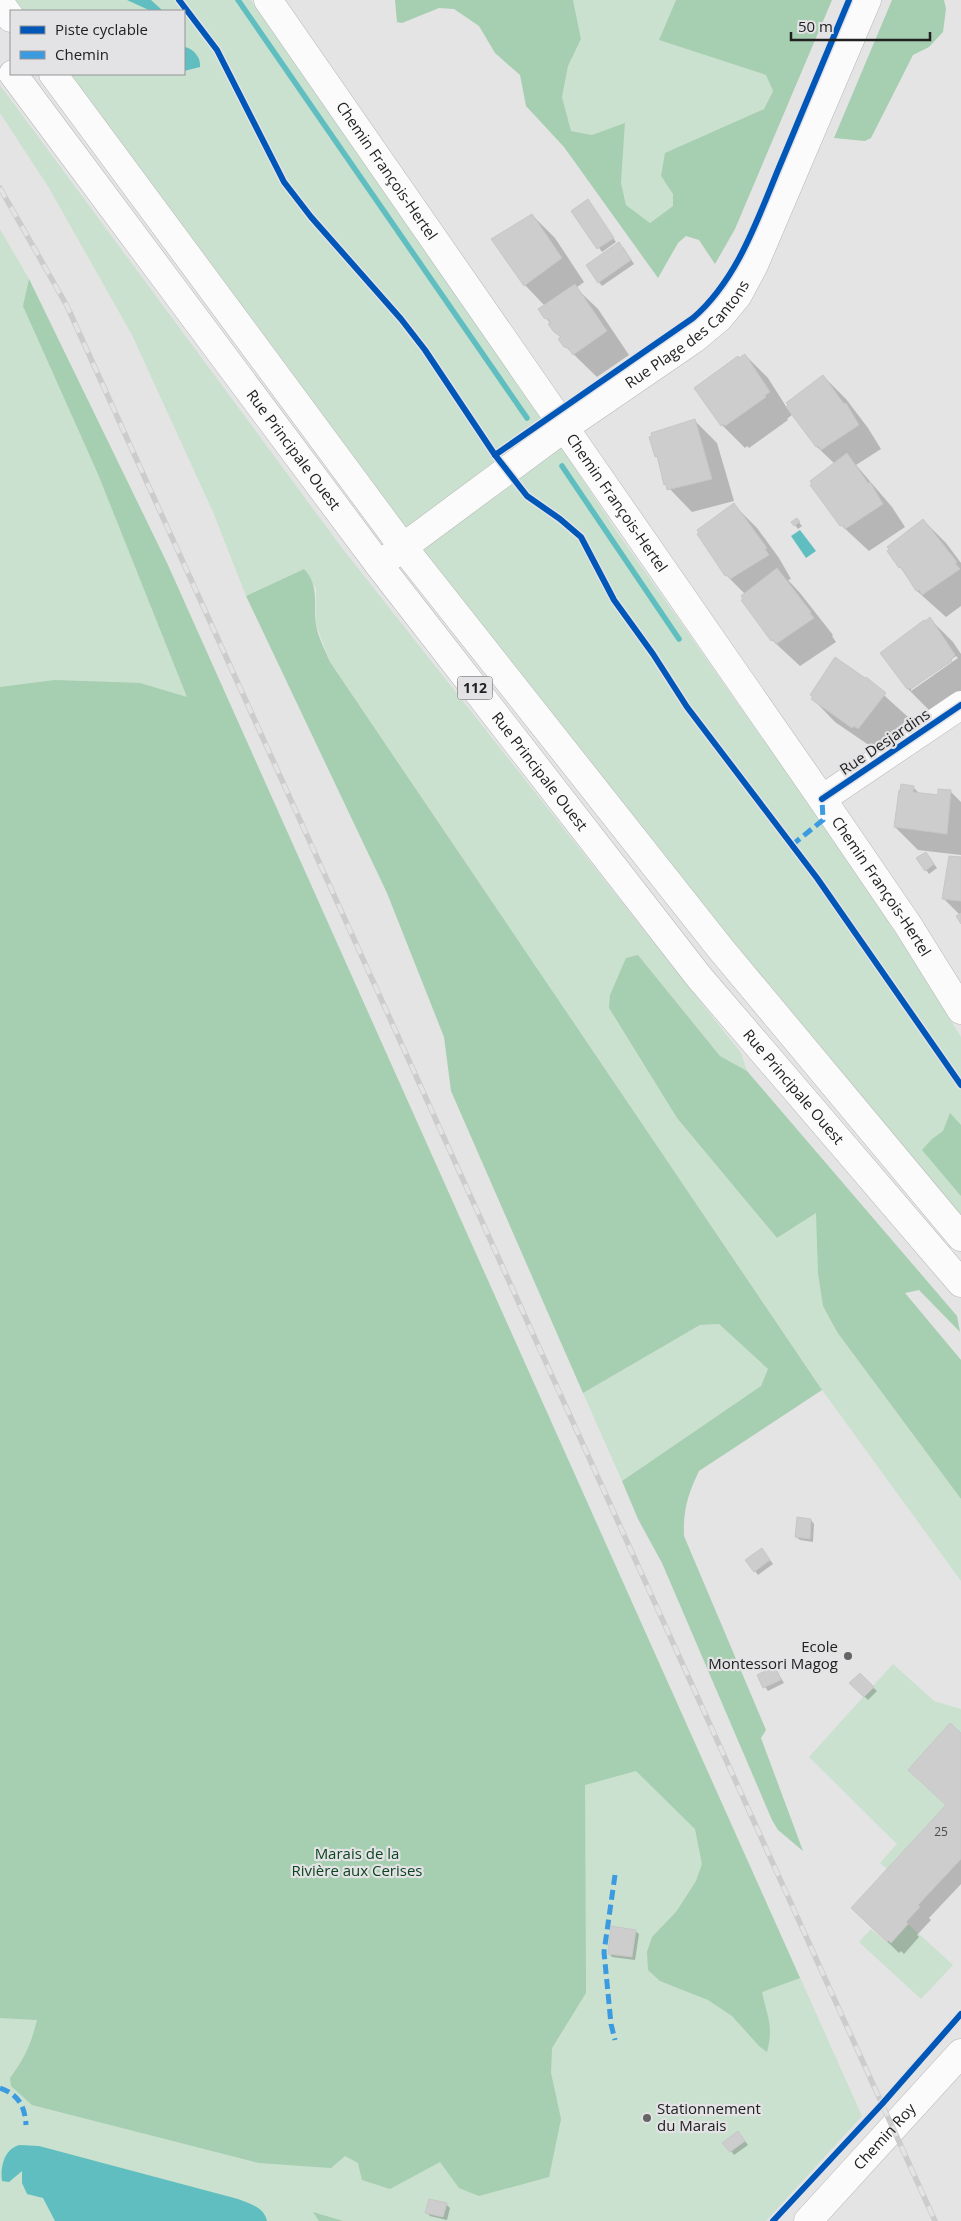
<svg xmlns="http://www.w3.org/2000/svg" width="961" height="2221" viewBox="0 0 961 2221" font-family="'Open Sans',sans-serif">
	<rect width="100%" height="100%" fill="#e4e4e4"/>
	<g fill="#c9e1ce">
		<polygon points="14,0 251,0 538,412 617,532 826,829 904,945 961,1037 961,1220 775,1000 439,575 69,74 184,74 184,11 22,11"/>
		<polygon points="573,0 676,0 659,40 766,75 773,91 764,109 666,153 661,176 673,194 673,206 650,223 626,205 621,183 625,124 592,135 571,131 562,97 568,66 581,39"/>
		<polygon points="0,85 342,548 741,1053 747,1071 720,1056 638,955 609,1008 677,1118 777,1238 817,1212 818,1274 823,1306 837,1332 961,1499 961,1581 822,1390 330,662 316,625 316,589 304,569 246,596 213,512 132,335 49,188 0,113"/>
		<polygon points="0,229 29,279 167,563 862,2116 766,2221 0,2221"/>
		<polygon points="719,1324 768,1369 761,1386 622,1481 583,1393 700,1325"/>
		<polygon points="893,1664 934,1701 961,1709 961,1733 950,1724 908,1770 946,1805 887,1869 880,1863 897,1844 809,1757"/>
		<polygon points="908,1924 953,1965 921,1999 859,1942 871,1929 886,1942 888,1940 891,1943"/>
	</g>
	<g fill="#a6ceb0">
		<polygon points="395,0 573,0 581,39 568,66 562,97 571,131 592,135 625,123 621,183 626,205 650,223 673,206 673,194 661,176 665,153 764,109 773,91 766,75 659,40 676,0 832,0 735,229 715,264 699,240 686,236 678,243 658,278 564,147 526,106 520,75 495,53 479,26 454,9 439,8 402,23 397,22"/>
		<polygon points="892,0 944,0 946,9 943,32 929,47 913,55 871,138 865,141 834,138"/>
		<path d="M29,279L167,563L800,1978L762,1992C767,2017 774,2025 767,2052L760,2047L732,2016L708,2000L660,1981L648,1970L647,1952L652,1937L676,1912L696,1881L702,1864L695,1829L636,1771L585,1785L586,1993L552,2048L551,2073L561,2119L549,2177L479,2196L459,2188L440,2162L390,2189L362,2180L358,2163L345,2156L331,2168L259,2163L32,2105L11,2086L10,2078C25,2058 31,2044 37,2020L0,2018V687L55,680L140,683L187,697L98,474L23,306Z"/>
		<path d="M304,569C320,586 313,604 316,625C318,637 325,650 330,662L822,1390L699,1471C688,1494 683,1510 684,1536L766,1730L761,1738L803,1851L778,1830L772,1820L662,1563L638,1519L622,1481L761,1386L768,1369L719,1324L700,1325L583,1393L451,1091L444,1037L387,893L246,596Z"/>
		<polygon points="638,955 720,1056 747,1071 957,1316 960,1332 919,1290 905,1293 961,1360 961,1499 837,1332 823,1306 818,1274 816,1213 777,1238 677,1118 609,1008 610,995 626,958"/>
		<polygon points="950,1113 961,1125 961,1196 922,1150 932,1139 943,1131"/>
		<polygon points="313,2212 343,2221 319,2221"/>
	</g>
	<g fill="#60bec0">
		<polygon points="127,0 151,0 163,11 151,11"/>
		<path d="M185,47C194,49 201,58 200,67L184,71Z"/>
		<polygon points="800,530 816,551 806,558 791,536"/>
		<path d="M20,2145L39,2146L238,2199C250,2204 264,2207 267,2221H55L43,2198L27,2194L22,2183V2171L9,2182L2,2181C0,2166 5,2148 20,2145Z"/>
	</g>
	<g fill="#0003" fill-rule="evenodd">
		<polygon points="591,205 616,242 602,252 573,211"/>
		<polygon points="532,215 555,238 584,282 576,288 598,309 629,355 597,377 565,346 562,338 545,317 545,306 525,285"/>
		<polygon points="623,247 634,264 602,286 599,282"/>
		<polygon points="745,355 768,378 787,408 823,376 846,399 868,428 881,449 856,465 892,507 905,527 869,551 841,525 835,464 817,447 793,414 787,419 788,420 749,448 747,446 745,448 722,425 739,359"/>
		<polygon points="694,420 717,443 734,501 692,512 665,484 659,459 656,456"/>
		<polygon points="734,505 757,528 779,558 791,579 788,580 800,593 833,635 832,636 836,642 800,666 772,640 745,594 726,575"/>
		<polygon points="796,519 802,526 798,529 795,525"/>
		<polygon points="923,520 946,543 961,563 961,606 946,617 917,591 900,567"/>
		<path d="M930,619L953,642L961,654V693L931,712L908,689L925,623ZM956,656L958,658L911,691V688Z"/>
		<polygon points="866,679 908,717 882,751 876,750 835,722 813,699"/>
		<polygon points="913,787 920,794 939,797 950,791 961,802 961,855 918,850 895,827"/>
		<polygon points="929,857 937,868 929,874 926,870"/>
		<polygon points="961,858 961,922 960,915 943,898"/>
		<polygon points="811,1520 814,1524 813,1542 800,1540 796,1537"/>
		<polygon points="765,1553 773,1564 758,1575 755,1571"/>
		<polygon points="775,1668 784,1683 768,1691 758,1676"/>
		<polygon points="860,1675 877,1691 868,1700 851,1683"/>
		<polygon points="961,1735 961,1884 929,1918 931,1920 917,1935 919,1937 904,1954 901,1951 899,1953 853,1908 947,1805"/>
		<polygon points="635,1931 639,1934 635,1960 612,1957 609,1953"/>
		<polygon points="741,2136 748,2145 734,2155 731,2151"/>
		<polygon points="446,2204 450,2208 447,2220 430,2216 427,2212"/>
	</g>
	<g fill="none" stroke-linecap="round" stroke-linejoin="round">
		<g stroke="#60bec0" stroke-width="5.5">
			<polyline points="238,0 527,418"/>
			<polyline points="562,466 679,639"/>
		</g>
	</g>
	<g fill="#cdcdcd" stroke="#c7c7c7">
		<polygon points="588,199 614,238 597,249 571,211"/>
		<polygon points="532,214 562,258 524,286 491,239"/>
		<polygon points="619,242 631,260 598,283 586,265"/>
		<polygon points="575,284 607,331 573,355 568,348 564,347 558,339 561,337 554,332 548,324 551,323 548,319 544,318 538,309"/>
		<polygon points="745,354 770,392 765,395 766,397 725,426 723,424 721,426 694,388 738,356 739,358"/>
		<polygon points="823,375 844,404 846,403 859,425 821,450 818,446 816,447 786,407 788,405 786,403"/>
		<polygon points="695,419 712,479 667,490 666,484 664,485 657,456 655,457 649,437 652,436 651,433"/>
		<polygon points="847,453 868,483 870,482 883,504 845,529 842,525 840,526 810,485 812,484 810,481"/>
		<polygon points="734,503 767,548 765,549 769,555 730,579 727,575 725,576 697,534 699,533 697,530"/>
		<polygon points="797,518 800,522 794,526 791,522"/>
		<polygon points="923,519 957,562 955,563 960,569 922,595 919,590 916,591 901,567 899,568 887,551 889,549 887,547"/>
		<polygon points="777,568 811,612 810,613 814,618 776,644 773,639 771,641 741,600 743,599 741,596"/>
		<polygon points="930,617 955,655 951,659 952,661 928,677 911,689 910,688 907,689 880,653 924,620 925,621"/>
		<polygon points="835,657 865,678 866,677 886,693 858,729 854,726 852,728 811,699 813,697 810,695"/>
		<polygon points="901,784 914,786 913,792 938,795 938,789 951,790 947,834 894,827 899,790 900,791"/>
		<polygon points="926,852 934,864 925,871 916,858"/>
		<polygon points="949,856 961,857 961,901 942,899"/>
		<polygon points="961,913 961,924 956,916"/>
		<polygon points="797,1517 811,1519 810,1539 795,1537"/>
		<polygon points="762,1548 770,1560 754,1572 745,1560"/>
		<polygon points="775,1666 781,1680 763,1688 757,1675"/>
		<polygon points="860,1673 874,1687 864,1697 849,1683"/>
		<polygon points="950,1723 961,1733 961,1859 918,1905 920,1907 906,1922 908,1924 891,1943 888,1940 887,1942 851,1908 946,1805 908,1770"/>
		<polygon points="611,1926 636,1930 632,1957 608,1954"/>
		<polygon points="738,2131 745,2141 730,2152 722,2143"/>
		<polygon points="429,2199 447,2203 443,2217 425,2213"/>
	</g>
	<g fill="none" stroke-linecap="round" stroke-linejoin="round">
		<g stroke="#b7b7b7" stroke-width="29">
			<g id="minor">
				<path id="s1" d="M268,0L822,799L908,925L961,1010"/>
				<path id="s2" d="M379,565L564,428L694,339L719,318L738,295L754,265L867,0"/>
				<polyline points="822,799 961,705"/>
				<path id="s3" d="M808,2221L961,2053"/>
			</g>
		</g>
		<g stroke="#b7b7b7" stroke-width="29">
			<g id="major">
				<polyline points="0,3 11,18"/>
				<path id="s4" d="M13,74L379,565L699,977L961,1283"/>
				<polyline points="53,74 403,547 720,948 961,1237"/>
			</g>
		</g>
		<use href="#minor" stroke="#fbfbfb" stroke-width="28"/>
		<use href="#major" stroke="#fbfbfb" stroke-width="28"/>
		<g stroke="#ccc" stroke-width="5.5">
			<polyline id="rail" points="0,188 67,306 935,2221"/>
		</g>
		<use href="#rail" stroke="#e3e3e5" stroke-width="4" stroke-dasharray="11" stroke-linecap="butt"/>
		<g stroke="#3c9be0" stroke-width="5" stroke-dasharray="10 5" stroke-linecap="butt">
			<polyline points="792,845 823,820 822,799"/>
			<polyline points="615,1875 604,1952 611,2024 615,2040"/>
			<path d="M0,2088C18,2094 25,2106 26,2125"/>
		</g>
		<g stroke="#e3e3e5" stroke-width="9">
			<g id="cycleway">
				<polyline points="179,0 217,50 284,182 311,217 401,319 425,350 495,455 527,496 560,519 581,537 614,600 653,654 687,707 817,878 961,1085"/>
				<path d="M495,455L693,318C740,277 759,214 783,158C805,105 827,53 849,0"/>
				<polyline points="822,799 961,705"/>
				<polyline points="773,2221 882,2104 961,2014"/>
			</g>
		</g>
		<use href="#cycleway" stroke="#0057b8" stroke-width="6"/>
	</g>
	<g fill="#656566" stroke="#e3e3e5" stroke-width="2">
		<circle cx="848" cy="1656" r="5"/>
		<circle cx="647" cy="2118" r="5"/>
	</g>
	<g text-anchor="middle" stroke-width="4.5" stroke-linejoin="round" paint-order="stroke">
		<g font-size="12" fill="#4e4e4e">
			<text x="941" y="1836">25</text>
		</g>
		<rect fill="#e3e3e5" stroke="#5b5b5c" stroke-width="1" x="457.5" y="676.5" width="35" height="23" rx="4"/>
		<g font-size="14" font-weight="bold" fill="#212122">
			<text x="475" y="693">112</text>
		</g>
		<g font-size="15" fill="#212122" stroke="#e3e3e5">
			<text dy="5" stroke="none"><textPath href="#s1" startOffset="208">Chemin François-Hertel</textPath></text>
			<text dy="5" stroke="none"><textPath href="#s2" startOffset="386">Rue Plage des Cantons</textPath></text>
			<text dy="5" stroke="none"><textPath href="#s4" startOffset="469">Rue Principale Ouest</textPath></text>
			<text dy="5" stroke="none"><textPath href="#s1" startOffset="612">Chemin François-Hertel</textPath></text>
			<text transform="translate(885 742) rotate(-34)" y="5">Rue Desjardins</text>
			<text dy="5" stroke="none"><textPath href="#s4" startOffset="874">Rue Principale Ouest</textPath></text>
			<text dy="5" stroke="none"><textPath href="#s1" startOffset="1078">Chemin François-Hertel</textPath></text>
			<text dy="5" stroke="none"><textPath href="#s4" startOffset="1279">Rue Principale Ouest</textPath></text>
			<text dy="5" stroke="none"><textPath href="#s3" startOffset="114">Chemin Roy</textPath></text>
		</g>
		<g font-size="15" fill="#212122" stroke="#e3e3e5" text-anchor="end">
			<text x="838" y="1652">Ecole<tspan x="838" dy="17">Montessori Magog</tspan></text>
			<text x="657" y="2114" text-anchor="start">Stationnement<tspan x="657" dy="17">du Marais</tspan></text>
		</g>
		<g font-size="15" fill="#0c4421" stroke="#e3e3e5">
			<text x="357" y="1859">Marais de la<tspan x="357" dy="17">Rivière aux Cerises</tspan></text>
		</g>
	</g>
	<rect x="10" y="10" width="175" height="65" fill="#e3e3e5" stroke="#959597"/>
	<rect x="20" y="26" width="25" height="8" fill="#0057b8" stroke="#959597"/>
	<text x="55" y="35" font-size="15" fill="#212122">Piste cyclable</text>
	<rect x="20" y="51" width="25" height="8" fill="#3c9be0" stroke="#959597"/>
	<text x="55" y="60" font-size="15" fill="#212122">Chemin</text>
	<path d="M791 32v8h139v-8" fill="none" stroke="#212122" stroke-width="2.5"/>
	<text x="798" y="32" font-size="15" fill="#212122" stroke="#e3e3e5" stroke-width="4" paint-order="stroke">50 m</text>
</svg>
